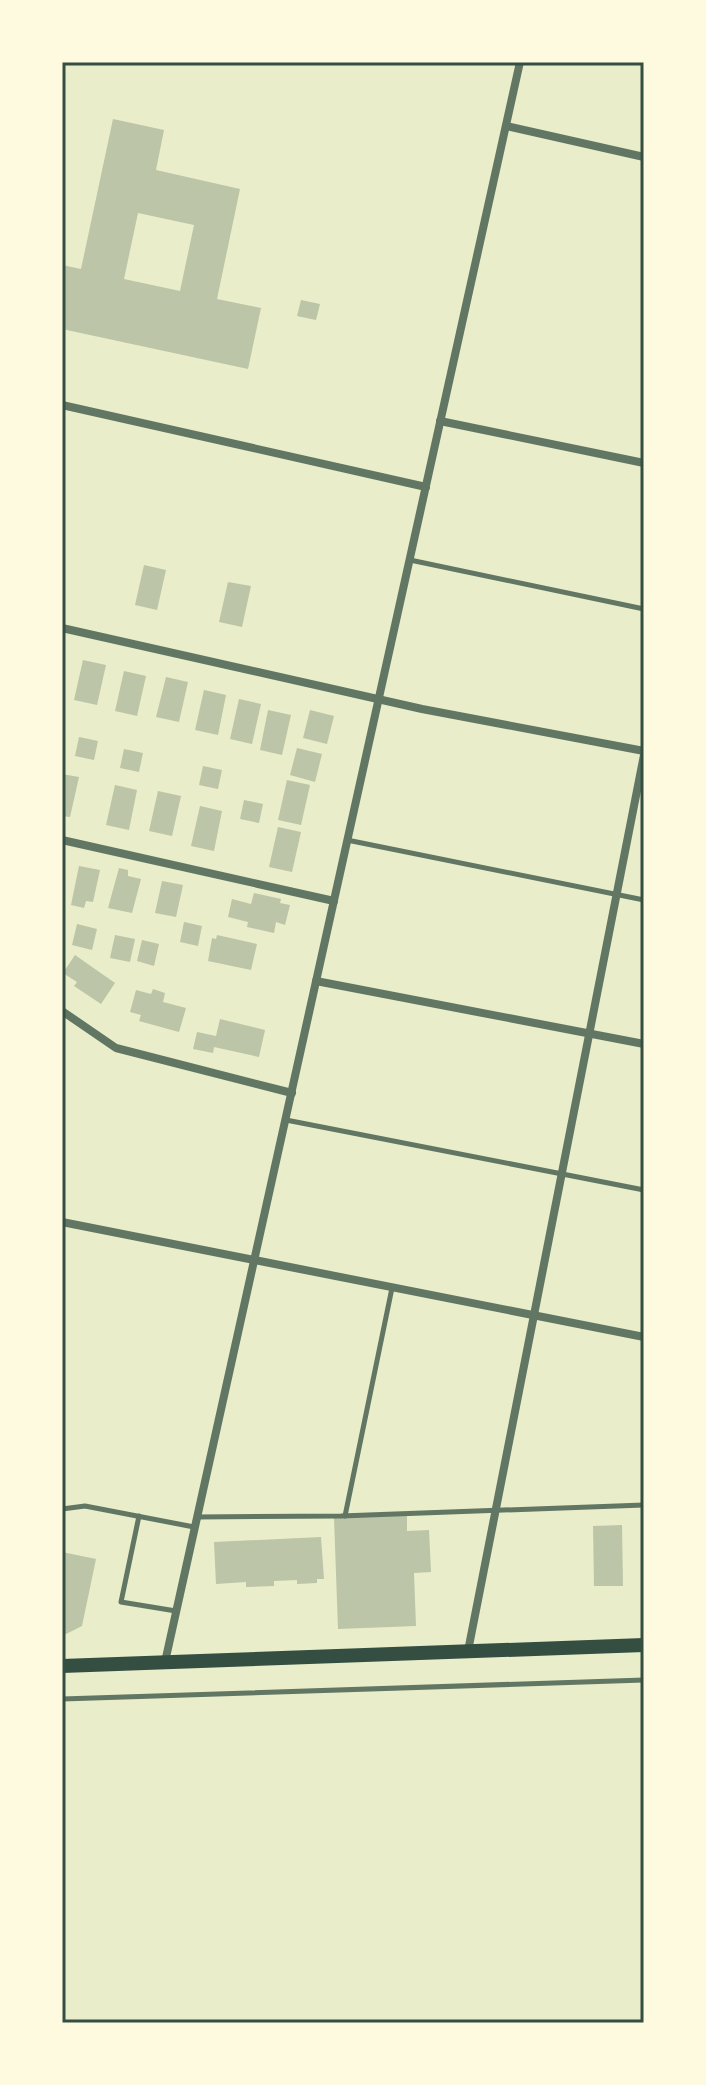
<svg xmlns="http://www.w3.org/2000/svg" width="706" height="2085" viewBox="0 0 706 2085" font-family="'Nunito Sans',sans-serif">
	<rect width="100%" height="100%" fill="#e9edc9"/>
	<g fill="#bcc5a7" fill-rule="evenodd">
		<path d="M113,119L164,130L156,170L240,189L217,299L261,308L248,369L62,329V265L81,269ZM138,213L194,225L180,291L124,279Z"/>
		<polygon points="301,300 320,304 316,320 297,316"/>
		<polygon points="144,565 166,570 157,610 135,605"/>
		<polygon points="228,582 251,586 242,627 219,622"/>
		<polygon points="83,660 106,665 97,705 74,700"/>
		<polygon points="124,671 146,676 137,716 115,711"/>
		<polygon points="166,677 188,682 179,722 156,717"/>
		<polygon points="204,690 226,695 218,735 195,730"/>
		<polygon points="239,699 261,704 252,744 230,739"/>
		<polygon points="268,710 291,715 282,755 260,750"/>
		<polygon points="310,710 334,716 327,744 303,738"/>
		<polygon points="79,737 98,741 94,760 75,756"/>
		<polygon points="297,748 322,754 315,782 290,775"/>
		<polygon points="124,749 143,753 139,772 120,768"/>
		<polygon points="203,766 222,770 218,789 199,785"/>
		<polygon points="62,774 79,777 70,817 62,816"/>
		<polygon points="287,780 310,785 301,825 278,820"/>
		<polygon points="115,785 137,790 129,830 106,825"/>
		<polygon points="158,791 181,796 172,836 149,831"/>
		<polygon points="244,800 263,804 259,823 240,819"/>
		<polygon points="200,806 222,811 214,851 191,846"/>
		<polygon points="278,827 301,832 292,872 269,867"/>
		<polygon points="79,866 100,870 93,902 86,901 84,908 71,905"/>
		<polygon points="119,868 128,870 128,876 141,879 132,913 108,908"/>
		<polygon points="162,881 183,885 176,917 155,913"/>
		<polygon points="254,893 281,899 280,903 290,905 285,925 276,922 274,933 247,927 248,922 228,917 232,899 251,904"/>
		<polygon points="184,922 202,926 198,946 180,942"/>
		<polygon points="77,924 97,929 92,950 72,945"/>
		<polygon points="115,935 135,939 130,962 110,958"/>
		<polygon points="217,935 257,944 251,970 208,961 212,938 216,939"/>
		<polygon points="142,940 159,944 154,966 137,961"/>
		<polygon points="75,955 115,983 101,1004 74,986 77,982 63,973"/>
		<polygon points="153,989 165,993 163,1002 186,1008 179,1032 139,1021 141,1015 130,1012 136,990 151,994"/>
		<polygon points="220,1019 265,1030 259,1057 214,1047 213,1053 193,1049 197,1032 216,1036"/>
		<polygon points="407,1515 407,1531 429,1530 431,1572 414,1573 416,1626 338,1629 334,1518"/>
		<polygon points="622,1525 623,1586 594,1586 593,1526"/>
		<polygon points="321,1537 324,1579 317,1579 317,1583 297,1584 297,1580 274,1581 274,1586 246,1587 246,1582 216,1584 214,1542"/>
		<polygon points="62,1552 96,1559 82,1626 62,1636"/>
	</g>
	<g fill="none" stroke-linecap="round" stroke-linejoin="round">
		<g stroke="#617663" stroke-width="5">
			<polyline points="410,560 644,609"/>
			<polyline points="347,840 644,900"/>
			<polyline points="286,1120 644,1190"/>
			<polyline points="62,1509 85,1506 194,1527"/>
			<polyline points="139,1516 121,1602 176,1611"/>
			<polyline points="345,1516 392,1288"/>
			<polyline points="197,1517 341,1516 644,1505"/>
			<polyline points="62,1699 644,1680"/>
		</g>
		<g stroke="#617663" stroke-width="8">
			<polyline points="506,126 644,157"/>
			<polyline points="62,405 426,487"/>
			<polyline points="440,421 644,463"/>
			<polyline points="62,628 422,709 644,751"/>
			<polyline points="62,840 334,901"/>
			<polyline points="316,981 644,1044"/>
			<polyline points="62,1011 116,1048 292,1093"/>
			<polyline points="62,1222 644,1337"/>
			<polyline points="468,1651 644,755"/>
			<polyline points="165,1662 520,62"/>
		</g>
		<polyline stroke="#344e41" stroke-width="14" points="62,1666 644,1645"/>
	</g>
	<rect width="706" height="2085" fill="none" stroke="#fefae0" stroke-width="128"/>
	<rect x="64" y="64" width="578" height="1957" fill="none" stroke="#344e41" stroke-width="3"/>
</svg>
